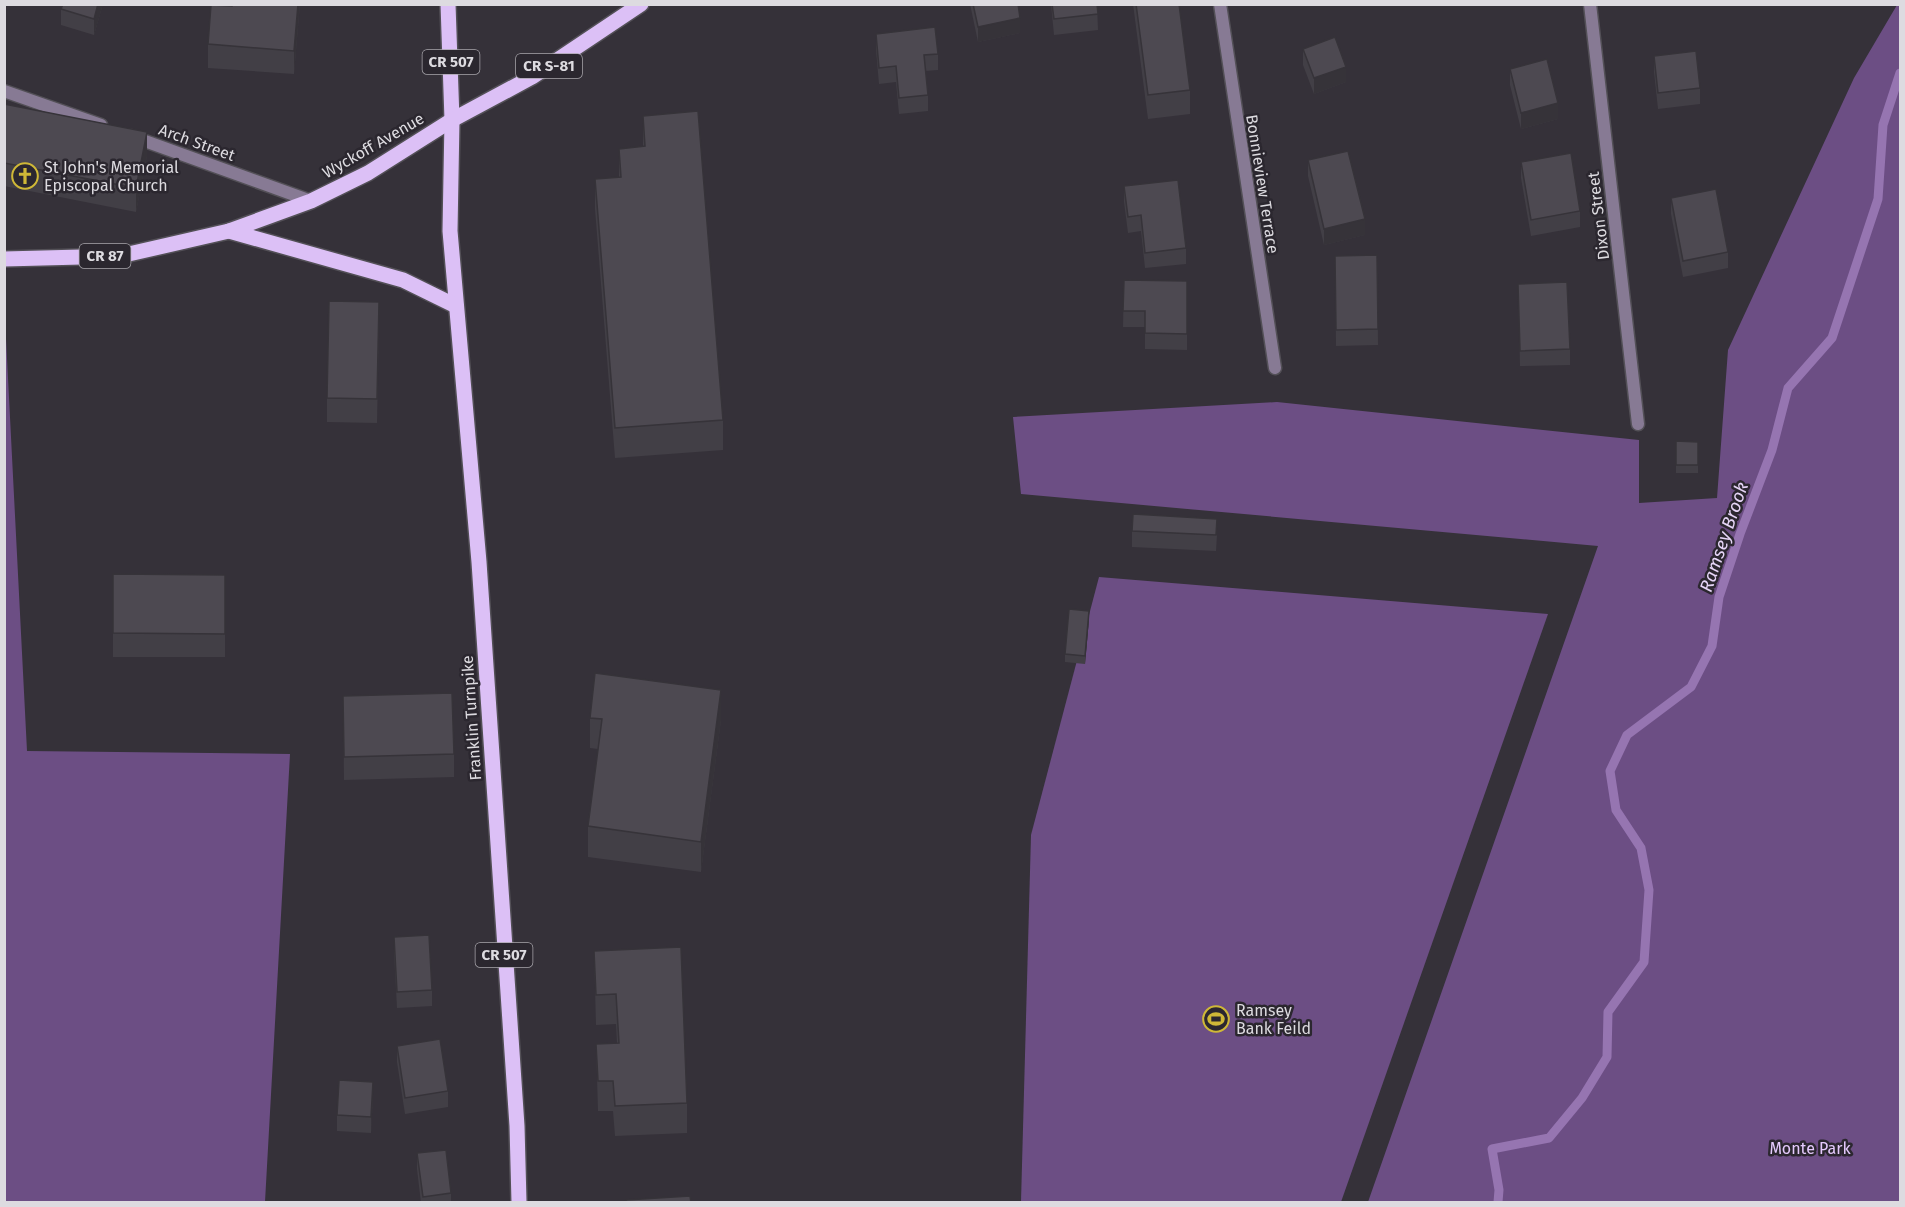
<svg xmlns="http://www.w3.org/2000/svg" width="1905" height="1207" viewBox="0 0 1905 1207" font-family="'Fira Sans',sans-serif">
	<rect width="100%" height="100%" fill="#353139"/>
	<g fill="#6c4e84">
		<polygon points="1897,5 1900,5 1900,1202 1368,1202 1598,546 1021,494 1013,417 1277,402 1639,440 1639,503 1717,498 1728,350 1854,78"/>
		<polygon points="5,319 27,751 290,754 265,1202 5,1202"/>
		<polygon points="1099,577 1548,614 1341,1202 1021,1202 1031,835"/>
	</g>
	<g fill="none" stroke-linecap="round" stroke-linejoin="round">
		<polyline stroke="#9675b1" stroke-width="9" points="1498,1202 1499,1190 1492,1149 1549,1138 1582,1098 1607,1057 1608,1012 1644,962 1649,890 1641,848 1616,810 1610,771 1627,735 1691,687 1712,646 1719,597 1740,534 1772,450 1788,388 1832,338 1878,199 1883,125 1900,73"/>
		<g stroke="#535057" stroke-width="15">
			<g id="minor">
				<polyline points="1220,4 1275,368"/>
				<polyline points="1590,4 1638,424"/>
				<polyline points="4,91 101,125"/>
				<polyline points="131,136 311,201"/>
			</g>
		</g>
		<g stroke="#535057" stroke-width="18">
			<g id="primary">
				<polyline points="448,4 452,120 450,231 479,562 517,1126 519,1202"/>
				<polyline points="229,231 403,280 456,306"/>
				<polyline points="4,259 120,256 229,231 311,201 368,173 452,120 532,77 641,4"/>
			</g>
		</g>
		<use href="#minor" stroke="#877a94" stroke-width="12"/>
		<use href="#primary" stroke="#dcc0f6" stroke-width="15"/>
	</g>
	<g fill="#423f46">
		<polygon points="63,4 103,4 94,35 61,25 61,9"/>
		<polygon points="232,4 300,4 294,74 208,68 208,44"/>
		<polygon points="970,4 1018,4 1020,33 978,42"/>
		<polygon points="1051,4 1097,4 1098,30 1054,35"/>
		<polygon points="1133,4 1179,4 1190,90 1190,114 1148,119"/>
		<polygon points="876,34 938,54 938,70 925,71 928,95 928,111 899,114 896,82 879,84 876,50"/>
		<polygon points="1303,49 1346,82 1314,94 1303,65"/>
		<polygon points="1654,56 1700,88 1700,104 1658,109 1654,72"/>
		<polygon points="1510,69 1558,119 1521,129 1510,85"/>
		<polygon points="4,104 147,156 136,212 4,186"/>
		<polygon points="643,116 723,420 723,450 615,458 595,209 595,179 619,177 619,149 643,147"/>
		<polygon points="1308,160 1365,235 1324,245 1308,176"/>
		<polygon points="1521,162 1580,211 1580,227 1531,236 1521,178"/>
		<polygon points="1124,186 1186,248 1186,264 1145,268 1141,231 1128,233 1124,202"/>
		<polygon points="1671,198 1728,252 1728,268 1683,277 1671,214"/>
		<polygon points="1377,255 1378,345 1336,346 1335,256"/>
		<polygon points="1124,280 1187,281 1187,350 1145,349 1145,327 1123,327"/>
		<polygon points="1518,284 1570,349 1570,365 1520,366"/>
		<polygon points="379,326 377,423 327,422 327,398"/>
		<polygon points="1676,441 1698,442 1698,473 1676,473"/>
		<polygon points="1132,531 1217,535 1216,551 1132,547"/>
		<polygon points="113,574 225,575 225,657 113,657"/>
		<polygon points="1089,619 1085,664 1065,662 1065,654"/>
		<polygon points="343,696 454,754 454,777 344,780"/>
		<polygon points="590,718 721,720 701,872 588,857 588,826 598,749 590,748"/>
		<polygon points="394,937 432,990 432,1006 397,1008 394,953"/>
		<polygon points="594,951 687,1103 687,1133 615,1136 613,1111 598,1111 596,1044 617,1043 616,1024 596,1025"/>
		<polygon points="397,1046 448,1091 448,1107 405,1114 397,1062"/>
		<polygon points="373,1098 371,1133 337,1131 337,1115"/>
		<polygon points="417,1153 451,1193 451,1203 421,1203 417,1169"/>
	</g>
	<g fill="#363339">
		<polygon points="98,4 103,4 94,35 94,19"/>
		<polygon points="298,4 300,4 294,74 294,51"/>
		<polygon points="1020,18 1020,33 978,42 978,27"/>
		<polygon points="1346,67 1346,82 1314,94 1314,78"/>
		<polygon points="1558,103 1558,119 1521,129 1521,113"/>
		<polygon points="147,132 147,156 136,212 136,188"/>
		<polygon points="1365,219 1365,235 1324,245 1324,229"/>
		<polygon points="1089,611 1089,619 1085,664 1085,656"/>
		<polygon points="721,690 721,720 701,872 701,842"/>
		<polygon points="373,1082 373,1098 371,1133 371,1117"/>
	</g>
	<g fill="#4d4951" stroke="#363339" stroke-width="1.5">
		<polygon points="63,4 98,4 94,19 61,9"/>
		<polygon points="232,4 298,4 294,51 208,44 211,5 232,6"/>
		<polygon points="973,4 1018,4 1020,18 978,27"/>
		<polygon points="1052,4 1097,4 1098,14 1054,19"/>
		<polygon points="1136,4 1179,4 1190,90 1148,95"/>
		<polygon points="935,27 938,54 924,55 928,95 899,98 896,66 879,68 876,34"/>
		<polygon points="1335,37 1346,67 1314,78 1303,49"/>
		<polygon points="1696,51 1700,88 1658,93 1654,56"/>
		<polygon points="1547,59 1558,103 1521,113 1510,69"/>
		<polygon points="4,104 147,132 136,188 4,163"/>
		<polygon points="698,111 723,420 615,428 595,179 621,177 619,149 645,146 643,116"/>
		<polygon points="1348,151 1365,219 1324,229 1308,160"/>
		<polygon points="1571,153 1580,211 1531,220 1521,162"/>
		<polygon points="1178,180 1186,248 1145,253 1141,215 1128,217 1124,186"/>
		<polygon points="1716,189 1728,252 1683,261 1671,198"/>
		<polygon points="1377,255 1378,329 1336,330 1335,256"/>
		<polygon points="1124,280 1187,281 1187,334 1145,333 1145,311 1123,311"/>
		<polygon points="1567,282 1570,349 1520,351 1518,284"/>
		<polygon points="329,301 379,302 377,399 327,398"/>
		<polygon points="1676,441 1698,442 1698,465 1676,465"/>
		<polygon points="1133,514 1217,519 1216,535 1132,531"/>
		<polygon points="113,574 225,575 225,634 113,633"/>
		<polygon points="1069,609 1089,611 1085,656 1065,654"/>
		<polygon points="595,673 721,690 701,842 588,826 602,719 590,718"/>
		<polygon points="452,693 454,754 344,757 343,696"/>
		<polygon points="429,935 432,990 397,992 394,937"/>
		<polygon points="681,947 687,1103 615,1106 613,1081 598,1081 596,1044 619,1043 616,994 596,995 594,951"/>
		<polygon points="440,1039 448,1091 405,1098 397,1046"/>
		<polygon points="339,1080 373,1082 371,1117 337,1115"/>
		<polygon points="446,1150 451,1193 423,1197 417,1153"/>
		<polygon points="690,1196 691,1203 627,1203 626,1200"/>
	</g>
	<defs>
		<g id="church-ring" transform="scale(1.35)"><circle r="9.5" fill="#2b272f" stroke="#cfb837" stroke-width="1.5"/><path d="M-1.2-6h2.4v3.5h3.3v2.4h-3.3V6h-2.4V-.1h-3.3v-2.4h3.3Z" fill="#cfb837"/></g>
		<g id="stadium-ring" transform="scale(1.35)"><circle r="9.5" fill="#2b272f" stroke="#cfb837" stroke-width="1.5"/><path d="M0-5a6.5 5 0 1 0 0 10a6.5 5 0 1 0 0-10ZM-3.5-1.8h7v3.6h-7Z" fill="#cfb837"/></g>
	</defs>
	<g fill-rule="evenodd">
		<use href="#church-ring" x="25" y="176"/>
		<use href="#stadium-ring" x="1216" y="1019"/>
	</g>
	<g text-anchor="middle" stroke-width="5" stroke-linejoin="round" paint-order="stroke">
		<g fill="#2b272f" stroke="#a8a5ab" stroke-width="1.5">
			<rect x="422.5" y="50" width="57" height="24" rx="4.5"/>
			<rect x="516" y="54" width="66" height="24" rx="4.5"/>
			<rect x="79.5" y="244" width="51" height="24" rx="4.5"/>
			<rect x="475.5" y="943" width="57" height="24" rx="4.5"/>
		</g>
		<g font-size="15" font-weight="bold" fill="#dddbe0">
			<text x="451" y="67">CR 507</text>
			<text x="549" y="71">CR S-81</text>
			<text x="105" y="261">CR 87</text>
			<text x="504" y="960">CR 507</text>
		</g>
		<g font-size="16" fill="#dddbe0" stroke="#2b272f">
			<text transform="translate(197 142) rotate(20)" y="6">Arch Street</text>
			<text transform="translate(373 145) rotate(-30)" y="6">Wyckoff Avenue</text>
			<text transform="translate(1263 184) rotate(81)" y="6">Bonnieview Terrace</text>
			<text transform="translate(1598 216) rotate(-97)" y="6">Dixon Street</text>
			<text transform="translate(471 718) rotate(-94)" y="6">Franklin Turnpike</text>
		</g>
		<g font-size="16" fill="#dddbe0" stroke="#2b272f" text-anchor="start">
			<text x="44" y="173">St John's Memorial<tspan x="44" dy="18">Episcopal Church</tspan></text>
			<text x="1236" y="1016">Ramsey<tspan x="1236" dy="18">Bank Feild</tspan></text>
		</g>
		<g font-size="16" fill="#e5cafd" stroke="#2b272f">
			<text x="1810" y="1154">Monte Park</text>
		</g>
		<g font-size="18" font-style="italic" fill="#e6d5f7" stroke="#2b272f">
			<text transform="translate(1724 537) rotate(-71)" y="6">Ramsey Brook</text>
		</g>
	</g>
	<rect width="1905" height="1207" fill="none" stroke="#dddbe0" stroke-width="12"/>
</svg>
